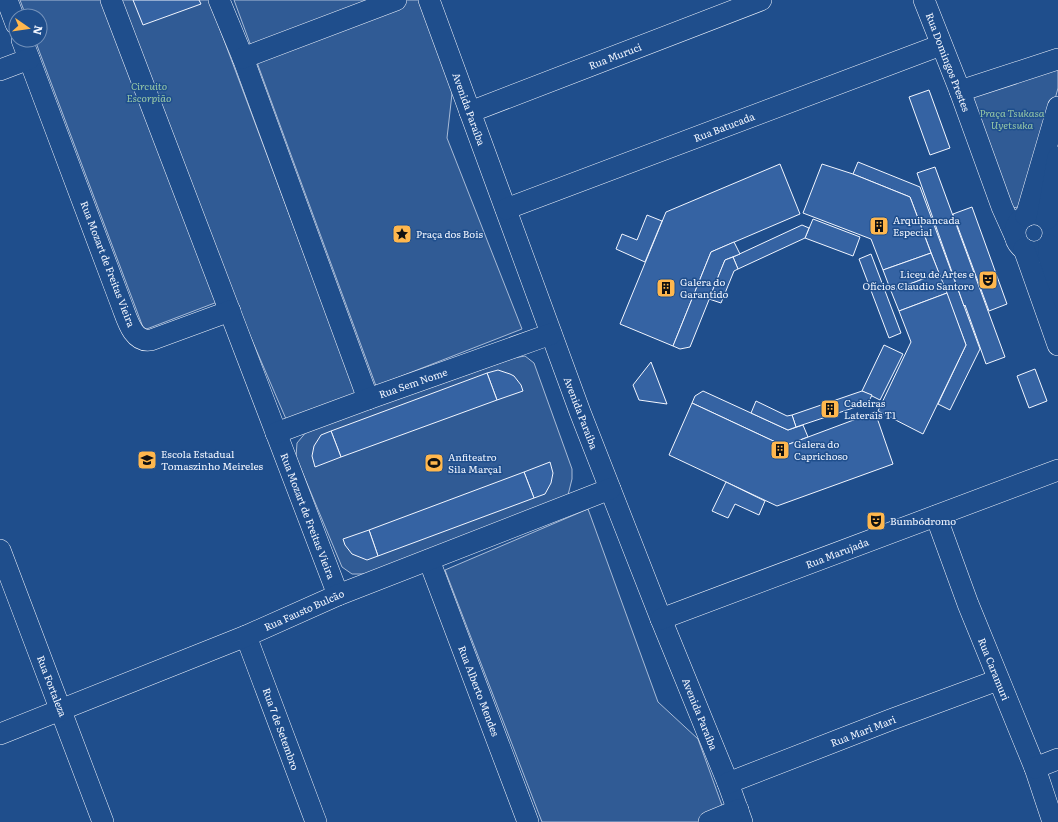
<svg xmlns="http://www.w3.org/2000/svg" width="1058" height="822" viewBox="0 0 1058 822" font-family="Literata,serif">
	<rect width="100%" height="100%" fill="#1f4e8c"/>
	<g fill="#305b95" stroke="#a8bbd7">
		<polygon points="20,0 209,0 356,393 286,419 233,296 144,330 35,40 40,40 40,16 26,16"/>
		<polygon points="234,0 419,0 453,85 447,138 522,329 376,386"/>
		<polygon points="1058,65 1058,88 1028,200 1021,207 1009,208 966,96"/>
		<polygon points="525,356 534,363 572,469 572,479 568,495 365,574 352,574 342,567 296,457 297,443 307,431 514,358"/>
		<polygon points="588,509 658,702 698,739 728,822 542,822 445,570"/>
	</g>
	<g fill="#3563a3" stroke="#f2f6ff">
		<polygon points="133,0 199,0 201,4 143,25"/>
		<polygon points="929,90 950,148 930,155 909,97"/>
		<polygon points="858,162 920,187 980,349 950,410 938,404 966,345 910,197 853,174"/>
		<polygon points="780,164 800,214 711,252 673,346 620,324 666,212"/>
		<polygon points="822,164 853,174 910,197 931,253 883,270 871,239 803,213"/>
		<polygon points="935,167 1005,357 986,364 965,305 964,306 917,173"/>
		<polygon points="972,207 1007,304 989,311 953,214"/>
		<polygon points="647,215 662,221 645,262 616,249 622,234 637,240"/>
		<polygon points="813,219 860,237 853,256 805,238"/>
		<polygon points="802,225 809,228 805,238 738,269 733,257"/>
		<polygon points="734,242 740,254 725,260 690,347 680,349 673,346 711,252"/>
		<polygon points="931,253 939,273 891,291 883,270"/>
		<polygon points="871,254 901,333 889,338 859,259"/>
		<polygon points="733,257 738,269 734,271 721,303 709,299 725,260"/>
		<polygon points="939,273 947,293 899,311 891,291"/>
		<polygon points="947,293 966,345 923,434 878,411 911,342 899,311"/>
		<polygon points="884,345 903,354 880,400 862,391"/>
		<polygon points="651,362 667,404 639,400 633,385"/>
		<polygon points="1035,369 1047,401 1029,408 1017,376"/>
		<polygon points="498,370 510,374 514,376 521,385 523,391 497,400 487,373"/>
		<polygon points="487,373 497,400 341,457 331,431"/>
		<polygon points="703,391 788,430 803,425 808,437 784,446 692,403 695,396"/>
		<polygon points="862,391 872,395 868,403 796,427 792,415"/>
		<polygon points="756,401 787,416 792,415 796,427 788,430 751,413"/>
		<polygon points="692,403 784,446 875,412 893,464 777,506 669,455"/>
		<polygon points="331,431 341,457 315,467 312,456 314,446 321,435"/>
		<polygon points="550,462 553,473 551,483 545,494 534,498 524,472"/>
		<polygon points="524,472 534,498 378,556 369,530"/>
		<polygon points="726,482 765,501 759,515 735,504 728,518 712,511"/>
		<polygon points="369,530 378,556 367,560 352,554 345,545 343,539"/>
	</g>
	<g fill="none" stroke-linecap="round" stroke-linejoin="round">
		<g stroke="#f2f6ff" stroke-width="22">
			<g id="minor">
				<polyline points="7,0 16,24"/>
				<polyline points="111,0 338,595"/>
				<polyline points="219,0 243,58 368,399"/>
				<polyline points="429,0 580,412 661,619 728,783 742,822"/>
				<polyline points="924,0 960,91 1002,207 1015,236"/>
				<path d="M22,40L122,306C127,319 133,343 151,340L230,311"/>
				<polyline points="243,58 396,0"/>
				<polyline points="0,70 29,59"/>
				<polyline points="960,91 1058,59"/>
				<polyline points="470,112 761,0"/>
				<polyline points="506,209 941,45"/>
				<circle cx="1034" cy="233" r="19"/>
				<polyline points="1026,216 1058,107"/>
				<polyline points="1047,219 1058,157"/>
				<polyline points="1049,245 1052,311"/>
				<polyline points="1024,249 1058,345"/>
				<polyline points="276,433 368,399 551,334"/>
				<polyline points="936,516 968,604 1035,768 1053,822"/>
				<polyline points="0,550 103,822"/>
				<polyline points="429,560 528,822"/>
				<polyline points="661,619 1058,470"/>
				<polyline points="246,636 316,822"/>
				<polyline points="0,734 246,636 338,595 610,489"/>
				<polyline points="1035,768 1058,759"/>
				<polyline points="728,783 890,720 998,680"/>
				<polyline points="709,822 738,810"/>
			</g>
		</g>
		<use href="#minor" stroke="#1f4e8c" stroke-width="21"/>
	</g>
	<defs>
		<g id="building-square" transform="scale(1)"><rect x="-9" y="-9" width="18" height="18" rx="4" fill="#ffb74d" stroke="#1f4e8c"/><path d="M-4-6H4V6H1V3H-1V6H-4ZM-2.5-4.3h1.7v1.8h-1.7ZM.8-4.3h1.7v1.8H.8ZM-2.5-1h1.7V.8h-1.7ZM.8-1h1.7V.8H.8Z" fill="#111"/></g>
		<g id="sight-square" transform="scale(1)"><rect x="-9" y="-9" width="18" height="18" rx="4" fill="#ffb74d" stroke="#1f4e8c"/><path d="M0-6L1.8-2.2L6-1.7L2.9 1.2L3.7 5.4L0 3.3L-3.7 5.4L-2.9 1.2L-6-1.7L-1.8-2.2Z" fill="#111"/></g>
		<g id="theatre-square" transform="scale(1)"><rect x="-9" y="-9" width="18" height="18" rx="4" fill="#ffb74d" stroke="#1f4e8c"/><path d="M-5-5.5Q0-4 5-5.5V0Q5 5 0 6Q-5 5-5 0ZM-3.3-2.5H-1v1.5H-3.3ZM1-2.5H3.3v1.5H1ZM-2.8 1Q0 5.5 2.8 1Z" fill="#111"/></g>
		<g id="school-square" transform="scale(1)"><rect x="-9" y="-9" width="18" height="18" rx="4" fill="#ffb74d" stroke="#1f4e8c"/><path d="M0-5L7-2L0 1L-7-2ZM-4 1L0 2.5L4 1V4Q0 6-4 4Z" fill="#111"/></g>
		<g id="stadium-square" transform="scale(1)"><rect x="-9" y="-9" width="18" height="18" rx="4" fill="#ffb74d" stroke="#1f4e8c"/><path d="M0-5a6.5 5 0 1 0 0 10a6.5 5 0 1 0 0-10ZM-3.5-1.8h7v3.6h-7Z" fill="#111"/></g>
	</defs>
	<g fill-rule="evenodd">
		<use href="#building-square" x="879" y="226"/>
		<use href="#sight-square" x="402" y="234"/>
		<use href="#theatre-square" x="988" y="280"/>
		<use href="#building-square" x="666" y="288"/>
		<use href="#building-square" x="830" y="409"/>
		<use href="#building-square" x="780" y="450"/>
		<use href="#school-square" x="147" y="460"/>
		<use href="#stadium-square" x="434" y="463"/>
		<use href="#theatre-square" x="876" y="521"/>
	</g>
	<g text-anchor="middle" stroke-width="3" stroke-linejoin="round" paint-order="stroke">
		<g font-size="10" fill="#f2f6ff" stroke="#1f4e8c">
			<text transform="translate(615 56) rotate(-21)" y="4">Rua Muruci</text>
			<text transform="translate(948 62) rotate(69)" y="4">Rua Domingos Prestes</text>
			<text transform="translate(469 109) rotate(70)" y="4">Avenida Paraíba</text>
			<text transform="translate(724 127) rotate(-21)" y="4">Rua Batucada</text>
			<text transform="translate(108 264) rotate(69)" y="4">Rua Mozart de Freitas Vieira</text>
			<text transform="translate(413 383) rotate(-19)" y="4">Rua Sem Nome</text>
			<text transform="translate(581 413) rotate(69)" y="4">Avenida Paraíba</text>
			<text transform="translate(308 516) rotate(69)" y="4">Rua Mozart de Freitas Vieira</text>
			<text transform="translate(837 553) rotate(-21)" y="4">Rua Marujada</text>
			<text transform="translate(304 610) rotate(-24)" y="4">Rua Fausto Bulcão</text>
			<text transform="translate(994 669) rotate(68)" y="4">Rua Caramuri</text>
			<text transform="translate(52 686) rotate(69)" y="4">Rua Fortaleza</text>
			<text transform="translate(479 691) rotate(69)" y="4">Rua Alberto Mendes</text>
			<text transform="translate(700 714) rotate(68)" y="4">Avenida Paraíba</text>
			<text transform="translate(281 729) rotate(70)" y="4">Rua 7 de Setembro</text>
			<text transform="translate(863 731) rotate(-21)" y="4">Rua Mari Mari</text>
		</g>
		<g font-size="10" font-style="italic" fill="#97c8a6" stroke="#1f4e8c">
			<text x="149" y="90">Circuito<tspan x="149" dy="12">Escorpião</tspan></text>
			<text x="1012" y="117">Praça Tsukasa<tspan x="1012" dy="12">Uyetsuka</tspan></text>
		</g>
		<g font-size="10" fill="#f2f6ff" stroke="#1f4e8c" text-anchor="start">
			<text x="893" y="224">Arquibancada<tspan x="893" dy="12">Especial</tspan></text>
			<text x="416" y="238">Praça dos Bois</text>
			<text x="974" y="278" text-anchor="end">Liceu de Artes e<tspan x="974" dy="12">Ofícios Claudio Santoro</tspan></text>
			<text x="680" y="286">Galera do<tspan x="680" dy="12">Garantido</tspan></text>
			<text x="844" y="407">Cadeiras<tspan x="844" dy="12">Laterais T1</tspan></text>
			<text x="794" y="448">Galera do<tspan x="794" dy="12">Caprichoso</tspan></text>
			<text x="161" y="458">Escola Estadual<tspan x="161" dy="12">Tomaszinho Meireles</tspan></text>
			<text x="448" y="461">Anfiteatro<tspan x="448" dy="12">Sila Marçal</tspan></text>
			<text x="890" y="525">Bumbódromo</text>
		</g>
	</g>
	<g transform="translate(28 28) rotate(103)"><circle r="19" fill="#1f4e8c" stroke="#7391ba"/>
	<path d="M0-3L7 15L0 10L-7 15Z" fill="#ffb74d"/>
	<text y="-6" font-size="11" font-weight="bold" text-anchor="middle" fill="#f2f6ff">N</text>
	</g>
</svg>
